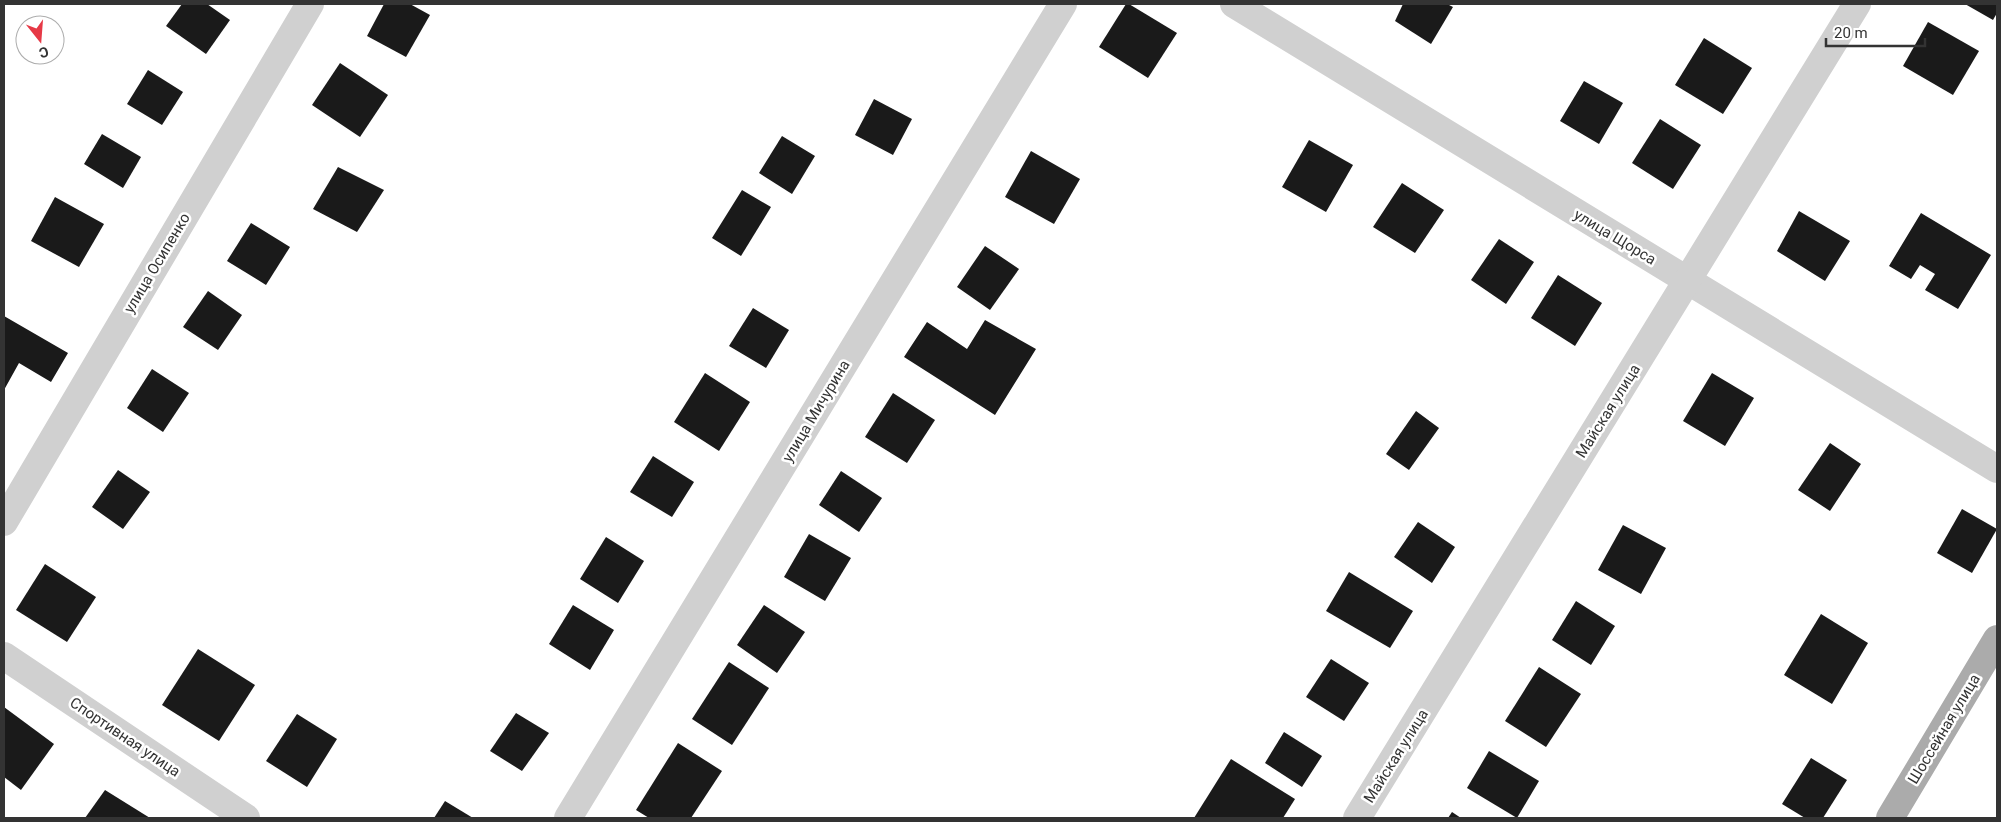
<svg xmlns="http://www.w3.org/2000/svg" width="2001" height="822" viewBox="0 0 2001 822" font-family="Roboto,sans-serif">
	<rect width="100%" height="100%" fill="#fff"/>
	<g fill="#1a1a1a">
		<polygon points="182,4 207,4 230,20 206,54 166,26"/>
		<polygon points="384,4 410,4 430,15 406,57 367,36"/>
		<polygon points="1126,4 1129,4 1177,33 1148,78 1099,47"/>
		<polygon points="1403,4 1447,4 1453,7 1431,44 1395,21"/>
		<polygon points="1965,4 1997,4 1997,13 1993,20"/>
		<polygon points="1928,22 1979,51 1953,95 1903,66"/>
		<polygon points="1704,38 1752,68 1723,114 1675,85"/>
		<polygon points="340,63 388,95 360,137 312,105"/>
		<polygon points="148,70 183,92 162,125 127,104"/>
		<polygon points="1584,81 1623,103 1599,144 1560,121"/>
		<polygon points="874,99 912,119 893,155 855,135"/>
		<polygon points="1660,119 1701,145 1673,189 1632,163"/>
		<polygon points="102,134 141,157 123,188 84,164"/>
		<polygon points="782,136 815,156 792,194 759,173"/>
		<polygon points="1309,140 1353,165 1326,212 1282,187"/>
		<polygon points="1031,151 1080,179 1054,224 1005,197"/>
		<polygon points="338,167 384,190 357,232 313,209"/>
		<polygon points="1402,183 1444,210 1415,253 1373,227"/>
		<polygon points="742,190 771,207 741,256 712,238"/>
		<polygon points="55,197 104,224 79,267 31,241"/>
		<polygon points="1799,211 1850,241 1825,281 1777,251"/>
		<polygon points="1921,213 1991,255 1958,309 1925,290 1935,274 1920,265 1911,279 1889,266"/>
		<polygon points="251,223 290,247 266,285 227,261"/>
		<polygon points="1499,239 1534,262 1506,304 1471,280"/>
		<polygon points="985,246 1019,269 990,310 957,287"/>
		<polygon points="1558,275 1602,303 1575,346 1531,318"/>
		<polygon points="208,291 242,315 218,350 183,327"/>
		<polygon points="753,308 789,330 766,368 729,346"/>
		<polygon points="4,316 68,353 51,382 19,363 4,390"/>
		<polygon points="985,320 1036,349 995,415 904,357 927,322 967,349"/>
		<polygon points="152,369 189,393 163,432 127,408"/>
		<polygon points="705,373 750,402 719,451 674,422"/>
		<polygon points="1712,373 1754,398 1725,446 1683,421"/>
		<polygon points="893,393 935,420 907,463 865,437"/>
		<polygon points="1416,411 1439,428 1409,470 1386,454"/>
		<polygon points="1830,443 1861,464 1830,511 1798,490"/>
		<polygon points="653,456 694,482 672,517 630,492"/>
		<polygon points="118,470 150,492 123,529 92,507"/>
		<polygon points="841,471 882,498 859,532 819,505"/>
		<polygon points="1962,509 1997,529 1972,573 1937,553"/>
		<polygon points="1418,522 1455,547 1432,583 1394,557"/>
		<polygon points="1623,525 1666,548 1641,594 1598,570"/>
		<polygon points="809,534 851,558 825,601 784,577"/>
		<polygon points="606,537 644,561 618,603 580,579"/>
		<polygon points="45,564 96,597 67,642 16,610"/>
		<polygon points="1349,572 1413,611 1390,648 1326,611"/>
		<polygon points="1576,601 1615,626 1591,665 1552,640"/>
		<polygon points="573,605 614,630 590,670 549,644"/>
		<polygon points="764,605 805,632 777,673 737,645"/>
		<polygon points="1821,614 1868,643 1832,704 1784,675"/>
		<polygon points="198,649 255,685 219,741 162,705"/>
		<polygon points="1331,659 1369,683 1344,721 1306,697"/>
		<polygon points="729,662 769,688 732,745 692,719"/>
		<polygon points="1539,667 1581,694 1546,747 1505,721"/>
		<polygon points="4,707 54,744 21,790 4,777"/>
		<polygon points="516,713 549,733 522,771 490,751"/>
		<polygon points="297,714 337,739 307,787 266,761"/>
		<polygon points="1284,732 1322,756 1302,787 1265,763"/>
		<polygon points="678,743 722,771 691,818 649,818 636,810"/>
		<polygon points="1489,751 1539,781 1517,818 1467,788"/>
		<polygon points="1811,758 1847,780 1823,818 1805,818 1782,804"/>
		<polygon points="1231,759 1295,799 1283,818 1194,818"/>
		<polygon points="105,790 150,818 85,818"/>
		<polygon points="445,801 473,818 434,818"/>
		<polygon points="1452,812 1461,818 1448,818"/>
	</g>
	<g fill="none" stroke-linecap="round" stroke-linejoin="round">
		<g stroke="#d0d0d0" stroke-width="28">
			<polyline points="1234,4 1997,469"/>
			<polyline points="4,522 310,4"/>
			<polyline points="4,656 246,818"/>
			<polyline points="568,818 1063,4"/>
			<polyline points="1357,818 1857,4"/>
		</g>
		<polyline stroke="#ababab" stroke-width="28" points="1890,818 1997,639"/>
	</g>
	<g text-anchor="middle" stroke-width="5" stroke-linejoin="round" paint-order="stroke">
		<g font-size="15" fill="#333" stroke="#fff">
			<text transform="translate(1615 237) rotate(31)" y="5">улица Щорса</text>
			<text transform="translate(157 263) rotate(-59)" y="5">улица Осипенко</text>
			<text transform="translate(816 411) rotate(-59)" y="5">улица Мичурина</text>
			<text transform="translate(1608 411) rotate(-58)" y="5">Майская улица</text>
			<text transform="translate(1944 729) rotate(-59)" y="5">Шоссейная улица</text>
			<text transform="translate(125 737) rotate(34)" y="5">Спортивная улица</text>
			<text transform="translate(1396 756) rotate(-58)" y="5">Майская улица</text>
		</g>
	</g>
	<rect width="2001" height="822" fill="none" stroke="#333333" stroke-width="10"/>
	<g transform="translate(40 40) rotate(163)"><circle r="24" fill="#ffffff" stroke="#adadad"/>
	<path d="M0-4L9 19L0 12L-9 19Z" fill="#e63946"/>
	<text y="-8" font-size="14" font-weight="bold" text-anchor="middle" fill="#333333">С</text>
	</g>
	<path d="M1826 38v8h99v-8" fill="none" stroke="#333333" stroke-width="2.5"/>
	<text x="1834" y="38" font-size="15" fill="#333333" stroke="#ffffff" stroke-width="4" paint-order="stroke">20 m</text>
</svg>
